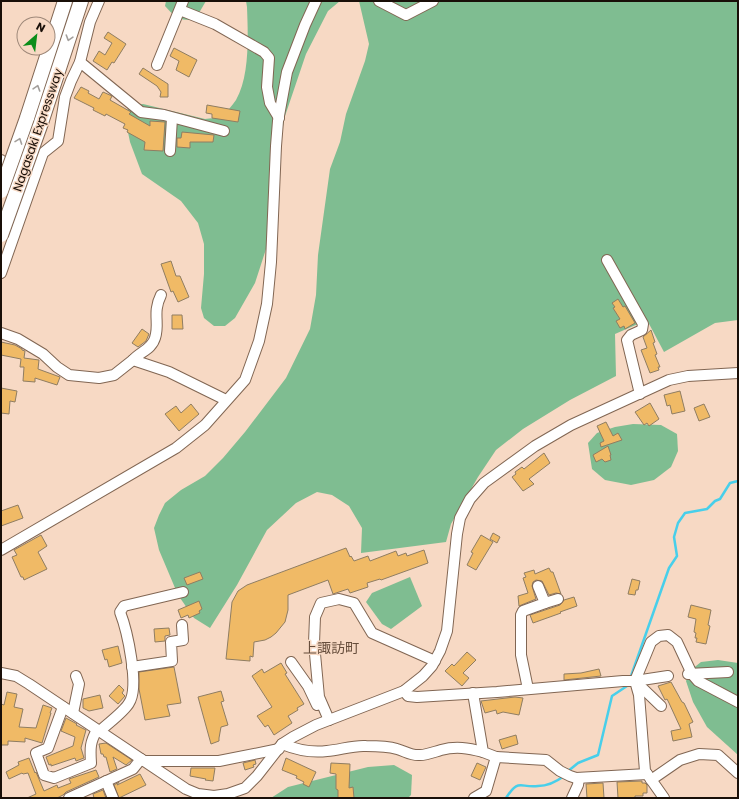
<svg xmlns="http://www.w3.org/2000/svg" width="739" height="799" viewBox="0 0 739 799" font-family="Poppins,'Noto Sans JP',sans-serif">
	<rect width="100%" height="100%" fill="#f7d9c4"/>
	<g fill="#7fbd91">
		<path d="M166,1H206L196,18C181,23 175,17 165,6Z"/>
		<path d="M246,1H340L328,11L306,54L285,116L275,167L267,246L255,283L235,318L225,326H214L204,318L201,308L204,274V244L198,223L181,201L142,174L130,142L124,113L131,106L143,104L205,119L222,117C226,112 232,106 236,100C250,76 248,34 247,7Z"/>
		<polygon points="359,1 738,1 738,320 715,323 664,352 647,320 615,334 616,376 570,400 523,429 496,450 478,477 451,524 446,542 361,553 362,528 349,506 332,495 317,492 296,503 267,530 237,585 210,628 194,618 178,595 159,550 154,528 159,515 165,503 181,490 205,476 223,458 245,432 286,378 310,329 316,295 318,255 330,169 340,142 346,114 365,61 369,44"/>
		<polygon points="633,424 661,425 677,434 678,451 671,467 654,480 631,485 605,480 592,469 588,443 597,433 615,427"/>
		<polygon points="410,577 422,606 391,629 382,624 366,602 372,593"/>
		<polygon points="718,660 738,663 738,755 707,727 693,702 686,681 691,670 701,662"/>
		<polygon points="394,765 412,775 411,795 408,798 271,798 288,787 368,767"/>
	</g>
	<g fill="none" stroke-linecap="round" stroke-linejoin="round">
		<g stroke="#48cfea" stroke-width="2.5">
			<polyline points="630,679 669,568 677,556 674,537 678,523 685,513 707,509 715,501 720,499 730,483 738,481"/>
			<polyline points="567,772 578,763 598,755 612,696 627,686 628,684"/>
			<path d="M506,798C519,778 519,788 538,786C548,786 556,782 564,776"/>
		</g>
	</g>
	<g fill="#f0ba66" stroke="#8f7d62">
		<polygon points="108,32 126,44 114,63 112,62 107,70 93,61 99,51 105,55 112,43 104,38"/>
		<polygon points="174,48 197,60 189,77 176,70 179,61 170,56"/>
		<polygon points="143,68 168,84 168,97 160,97 161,92 157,86 139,74"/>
		<polygon points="81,87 89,91 88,93 99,99 103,92 112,96 110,100 131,112 129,114 150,126 150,121 165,122 163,151 144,150 145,142 127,132 128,130 123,128 125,124 106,114 105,116 93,110 94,108 74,98"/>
		<polygon points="207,105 240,111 238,122 212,118 212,114 206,113"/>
		<polygon points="182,132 214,135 213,142 190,142 190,148 177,147 177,138 181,138"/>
		<polygon points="171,261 176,276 180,276 189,297 178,302 173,291 171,292 161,264"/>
		<polygon points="618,299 623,307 625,306 635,323 625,329 624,326 620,328 616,321 620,319 613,308 615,307 612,303"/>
		<polygon points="172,315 182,315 183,329 172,329"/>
		<polygon points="142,329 149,334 146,341 138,347 132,343"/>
		<polygon points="651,330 655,342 653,343 657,354 655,355 660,367 658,367 659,370 650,373 641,350 647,348 643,337"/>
		<polygon points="1,342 15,345 22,349 22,350 25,351 24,358 39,360 38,369 60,377 57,385 35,378 35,382 23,381 24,367 20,367 21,359 1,355"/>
		<polygon points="1,388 17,391 15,402 10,401 9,414 1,413"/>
		<polygon points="680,391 685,411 672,414 670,405 667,406 664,395"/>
		<polygon points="650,403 659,419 649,426 647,423 644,425 635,412"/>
		<polygon points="191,404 199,414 179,431 165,414 176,406 181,413"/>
		<polygon points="704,404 710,417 699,421 694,408"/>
		<polygon points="606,422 613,436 618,433 622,440 601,447 600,443 604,441 597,426"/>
		<polygon points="608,446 611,455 610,455 611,460 605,462 602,459 596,462 593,455"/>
		<polygon points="544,453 550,463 529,479 534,484 523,491 512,477 516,474 515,472 522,467 524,469"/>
		<polygon points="18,505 23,518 1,526 1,511"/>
		<polygon points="493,533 500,537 497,543 490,539"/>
		<polygon points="41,535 47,546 38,552 47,569 24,580 23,577 21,577 12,557 17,555 14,550"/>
		<polygon points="481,535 493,542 476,570 467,565 473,553 471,552"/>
		<polygon points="346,548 350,557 351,556 354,561 368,556 370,561 396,551 398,556 406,553 407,556 424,550 428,563 381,580 380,579 367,583 368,587 350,593 348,589 333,594 328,580 288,595 288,610 285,622 276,633 271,637 265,640 254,642 253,657 250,656 250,661 226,659 232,602 238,591 247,585"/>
		<polygon points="549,568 551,572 553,572 561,594 556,593 549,595 542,581 536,580 533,582 532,586 536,599 519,606 518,596 528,593 523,578 526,577 524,573 534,570 535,574"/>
		<polygon points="200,572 203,579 187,585 184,578"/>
		<polygon points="632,579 640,581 638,590 636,590 635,595 628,594"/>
		<polygon points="574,597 577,606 560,612 561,613 533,623 530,615 560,605 564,600"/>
		<polygon points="199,601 202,609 199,611 200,613 189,618 188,615 181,618 178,610"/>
		<polygon points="691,605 711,610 708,625 710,626 706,644 696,642 697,638 695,638 696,633 694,632 696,619 688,617"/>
		<polygon points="169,628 170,635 165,636 165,641 155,642 154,629"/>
		<polygon points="118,646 122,663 109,667 107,659 105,660 102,650"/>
		<polygon points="467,652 476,660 463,673 469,678 462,686 445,671 452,664 454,666"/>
		<polygon points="281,663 287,673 285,674 304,704 297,708 298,710 288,716 292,723 274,735 268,725 265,727 257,716 272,707 252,676 262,669 264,673"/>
		<polygon points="174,667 181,703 167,705 170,716 145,720 139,689 139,672"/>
		<polygon points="599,669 601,676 564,680 564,674 581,673"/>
		<polygon points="671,682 682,702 684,703 693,722 689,724 692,737 673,741 671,731 681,729 669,703 667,699 665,700 658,686"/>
		<polygon points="119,685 124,690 122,693 125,696 118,704 109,696"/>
		<polygon points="221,691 224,701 221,702 228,725 221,727 219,738 219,741 211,744 198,697"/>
		<polygon points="7,692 17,694 14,707 23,709 19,727 36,728 43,705 52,708 50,713 51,713 42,743 25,738 25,742 8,741 8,745 1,745 1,704 4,705"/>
		<polygon points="100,695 103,708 89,711 83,708 83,699"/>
		<polygon points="515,697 523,698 519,715 503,712 497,714 496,710 485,713 481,701"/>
		<polygon points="66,718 77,724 76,725 86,730 81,748 84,758 76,761 75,758 51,766 51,764 49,765 46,757 73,746 75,737 61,731"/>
		<polygon points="516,735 518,744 502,749 499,740"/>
		<polygon points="106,743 132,760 126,765 113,757 117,769 110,772 106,757 104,757 103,754 101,754 99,744"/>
		<polygon points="29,758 35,773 36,772 44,791 57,785 58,788 71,783 69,779 96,770 99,777 66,792 63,795 57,798 27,798 36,794 28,773 23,774 22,773 9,779 6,772 19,765 18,762"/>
		<polygon points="286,758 316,772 309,787 303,784 304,782 296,778 297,776 282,770"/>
		<polygon points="255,760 256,764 253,765 254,767 245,770 243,763"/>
		<polygon points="331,763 350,764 349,788 353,787 354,798 338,798 338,790 336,789 336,774 330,773"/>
		<polygon points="477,763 486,767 480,780 471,776"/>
		<polygon points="191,768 215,768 213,781 205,780 206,779 190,776"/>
		<polygon points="140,774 146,785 119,798 114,785 119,782 117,785"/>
		<polygon points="642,781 642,783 645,783 647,785 647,793 643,793 643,796 635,796 635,798 618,798 617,782"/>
		<polygon points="603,783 604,798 587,798 586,784"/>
		<polygon points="103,790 106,798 94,798 93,794"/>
	</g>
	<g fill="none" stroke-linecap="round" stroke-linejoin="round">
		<g stroke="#816653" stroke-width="12">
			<g id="minor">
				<polyline points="379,1 406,15 433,1"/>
				<polyline points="180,10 215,24 264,52 269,58 267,87 270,103 279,118"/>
				<polyline points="80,62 141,112 164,115 224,131"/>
				<polyline points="157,65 183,1"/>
				<polyline points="170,151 172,118"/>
				<polyline points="1,160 24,185"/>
				<polyline points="607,260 643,324 642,330 631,335 627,340 640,394"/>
				<polyline points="1,273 43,153 58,141 65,97 71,81 80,62 90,22 99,1"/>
				<polyline points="1,333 18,339 43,354 57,367 69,375 99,378 114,375 133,360 169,372 226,400"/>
				<path d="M133,360C140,352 152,349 155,338C160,323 152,313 161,295"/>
				<polyline points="1,550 176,448 205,425 245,380 259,341 267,304 271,262 276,146 278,121 287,72 305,25 316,1"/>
				<polyline points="545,603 558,599"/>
				<polyline points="291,662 308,686 317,705"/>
				<polyline points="132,667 172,661 171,642 183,640 182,625"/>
				<polyline points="1,673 16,676 29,684 186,789 198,794 214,796 228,794 245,788 257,776 282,744 293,737 316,725 404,691 423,676 432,666 440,651 447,631 457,534 460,518 470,499 484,483 535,446 571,425 669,380 688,376 738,373"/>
				<polyline points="688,674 728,672"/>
				<polyline points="635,681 661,706"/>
				<polyline points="528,689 521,655 521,615 523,611 545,603 538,586"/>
				<polyline points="404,691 408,696 417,697 497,692 623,681 635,681 668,676"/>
				<polyline points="473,693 483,752 496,757 486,791 474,798"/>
				<path d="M63,707L48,748L36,753L44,775L54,778L91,763C90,748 90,742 97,730"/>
				<polyline points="73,713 79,684 76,676"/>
				<polyline points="329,720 319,697 314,643 315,617 321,603 339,599 354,603 372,633 435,661"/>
				<path d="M100,731C107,724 124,712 129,703C140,687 127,630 120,612L124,606L183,592"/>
				<path d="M282,744C297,750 312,753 327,751C340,750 353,745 366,746C376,746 387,746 397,749C405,751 411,756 420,755C427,755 434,752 441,750C456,746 468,748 483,752"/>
				<polyline points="496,757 546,760 560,771 570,776 576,778 647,774"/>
				<polyline points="144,761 219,761 279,749"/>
				<polyline points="651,780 680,760 699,754 718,755 738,773"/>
				<polyline points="106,781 113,798"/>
				<polyline points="69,798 133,769 141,759"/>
				<polyline points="572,798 578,785 579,778"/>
				<polyline points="664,798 645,771 639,695 635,681 651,642 659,636 668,635 677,642 692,674 698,681 738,702"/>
			</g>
		</g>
		<g stroke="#816653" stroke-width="16">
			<g id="highway">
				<polyline points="27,118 65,1"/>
				<polyline points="41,123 81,1"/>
			</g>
		</g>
		<use href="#minor" stroke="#fff" stroke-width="10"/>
		<use href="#highway" stroke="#fff" stroke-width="14"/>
		<g stroke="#816653" stroke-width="16" stroke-linecap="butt">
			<g id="highway-bridge">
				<polyline points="1,191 27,118"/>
				<polyline points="1,235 41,123"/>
			</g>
		</g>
		<use href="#highway-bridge" stroke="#fff" stroke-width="14"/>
	</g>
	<defs><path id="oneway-chevron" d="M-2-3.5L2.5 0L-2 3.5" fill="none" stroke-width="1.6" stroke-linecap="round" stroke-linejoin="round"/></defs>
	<g stroke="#a39f9c">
		<use href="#oneway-chevron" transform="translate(69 38) rotate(107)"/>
		<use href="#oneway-chevron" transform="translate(37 88) rotate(-72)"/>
		<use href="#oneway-chevron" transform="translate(19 141) rotate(-70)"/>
	</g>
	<g text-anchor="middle" stroke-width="3" stroke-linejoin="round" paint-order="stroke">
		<g font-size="12" fill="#190f08" stroke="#f7d9c4">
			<text transform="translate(38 130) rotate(-71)" y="4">Nagasaki Expressway</text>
		</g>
		<g font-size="14" fill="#674e3c" stroke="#f7d9c4">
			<text x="331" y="653">上諏訪町</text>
		</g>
	</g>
	<rect width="739" height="799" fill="none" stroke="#190f08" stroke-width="4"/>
	<g transform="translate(36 36) rotate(28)"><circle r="19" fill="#f7d9c4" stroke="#9e8879"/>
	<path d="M0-3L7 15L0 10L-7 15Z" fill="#0b8d1a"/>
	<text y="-6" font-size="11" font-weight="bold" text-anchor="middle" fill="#190f08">N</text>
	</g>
</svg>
